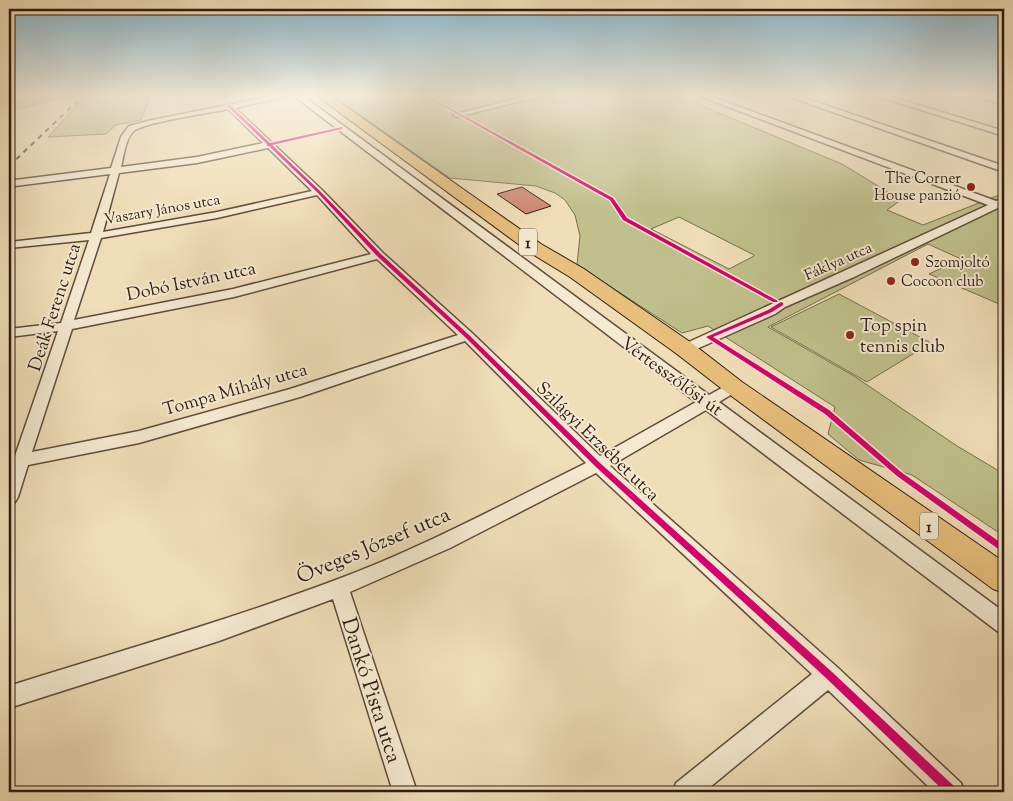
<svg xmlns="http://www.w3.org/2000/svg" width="1013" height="801" viewBox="0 0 1013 801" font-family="'Sorts Mill Goudy',serif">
	<rect width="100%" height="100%" fill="#f0deb8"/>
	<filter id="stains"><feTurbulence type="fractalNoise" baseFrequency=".004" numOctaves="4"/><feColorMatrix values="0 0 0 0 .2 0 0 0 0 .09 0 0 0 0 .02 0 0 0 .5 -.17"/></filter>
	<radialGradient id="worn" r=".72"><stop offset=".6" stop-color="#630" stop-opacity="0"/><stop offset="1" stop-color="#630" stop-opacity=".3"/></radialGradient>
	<g fill="#bfc08b" stroke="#766e4e" fill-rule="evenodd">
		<polygon points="9,96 69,96 9,111"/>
		<polygon points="85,96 148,96 148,103 141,120 116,125 106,134 48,137"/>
		<path d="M333,96H678L842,164L901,200L887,210L923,225L1004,193V306L929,274L961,259L928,244L768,327L854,376L957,446L1004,474V536L912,475L859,460L828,434L835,407L708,326L682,333L577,265L580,236L575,215L565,200L555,193L536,186L450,178ZM679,217L754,255V256L729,269L651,229Z"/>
		<polygon points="839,294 931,343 867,382 771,327"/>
	</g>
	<polygon fill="#d38c78" stroke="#2d1b12" points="522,187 551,206 526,214 497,194"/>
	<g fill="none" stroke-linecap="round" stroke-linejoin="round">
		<g stroke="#5e4c3c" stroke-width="3">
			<g id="street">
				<path d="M273,96H289L235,108L322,190L383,253L472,333L600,456L696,402L294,96H303L709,395L729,384H739L741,387L739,390L719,402L1004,612V634L997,631L706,410L610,466L837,667L961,783L964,792H934L828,690L704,792H673L676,783L812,674L596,473L450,548L350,592L417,792H393L333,599L219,641L9,708V686C117,652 226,621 333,581C420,549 503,504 586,463L465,341L300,397L139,443L28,465L18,497L15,502L9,504V473L11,467H9V457L15,456L58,331L9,337V329L61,323L89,240L9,248V242L91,233L110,174L15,186L10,183L15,180L111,168L121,137L129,126L152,120ZM228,109L263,143L197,157L121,167C124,156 125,139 134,131C144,122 211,113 228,109ZM268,148L312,191L217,212L103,232L119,173L197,163ZM317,195L371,254L233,289L74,320L101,238L217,218ZM377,259L458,335L290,389L139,431L32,452L72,329L234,297Z"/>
				<polygon points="527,96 541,96 457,117 453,115"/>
				<polygon points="699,96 710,96 996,201 1004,198 1004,205 854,277 785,307 775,314 690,352 680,352 678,349 680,346 988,205"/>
				<polygon points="787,96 799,96 1004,166 1004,172"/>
				<polygon points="877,96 889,96 1004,131 1004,136"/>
				<polygon points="975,96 988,96 1004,101 1004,105"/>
			</g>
		</g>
		<g stroke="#2d1b12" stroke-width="2">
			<polygon id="primary" points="317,96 331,96 541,244 584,269 693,344 742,382 1004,562 1004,593 993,589 726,392 677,354 570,277 529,252"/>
		</g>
		<use href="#street" fill="#f5ead1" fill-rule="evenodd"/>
		<use href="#primary" fill="#e8bf7c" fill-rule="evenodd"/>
		<polyline stroke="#2d1b12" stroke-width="2" stroke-dasharray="5 5" stroke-linecap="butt" points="9,166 83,96"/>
		<g stroke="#f5ead1" stroke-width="3">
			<g id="cycleway">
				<polygon points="425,96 428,96 613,198 627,218 778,301 777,302 773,302 623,220 610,200"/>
				<polygon points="228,105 230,105 270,143 342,127 342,129 272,145 320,191 381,254 469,335 600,463 832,672 956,788 957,792 945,792 826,678 596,467 465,337 377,256 318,193 269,146 267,146 267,144 228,107"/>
				<polygon points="781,302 783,303 783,305 772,312 713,337 829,410 901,472 1004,545 1004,552 1001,551 897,476 825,414 706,337 768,310"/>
			</g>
		</g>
		<use href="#cycleway" fill="#d6006c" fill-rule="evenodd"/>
	</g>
	<linearGradient id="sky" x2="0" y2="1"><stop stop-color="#89b8cf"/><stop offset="0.46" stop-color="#f8f0df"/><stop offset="1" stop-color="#f8f0df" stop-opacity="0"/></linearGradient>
	<rect width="1013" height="208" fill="url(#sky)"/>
	<g fill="#8f2418" stroke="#f5ead1" stroke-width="2">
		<circle cx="971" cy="187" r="5"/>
		<circle cx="915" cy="262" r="5"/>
		<circle cx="891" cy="281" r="5"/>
		<circle cx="850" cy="335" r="5"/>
	</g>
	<g text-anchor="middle" stroke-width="4" stroke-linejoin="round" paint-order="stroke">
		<g font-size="15" fill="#2d1b12" stroke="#f5ead1" text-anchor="start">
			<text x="961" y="183" text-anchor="end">The Corner<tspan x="961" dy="17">House panzió</tspan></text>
			<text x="925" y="267">Szomjoltó</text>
			<text x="901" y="286">Cocoon club</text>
		</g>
		<g font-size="15" fill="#2d1b12" stroke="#f5ead1">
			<text transform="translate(162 209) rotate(-10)" y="5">Vaszary János utca</text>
			<text transform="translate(838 261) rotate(-24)" y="5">Fáklya utca</text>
		</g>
		<g fill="#f5ead1" stroke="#69594b" stroke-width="1">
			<rect x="519" y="228.5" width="18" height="27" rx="4"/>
			<rect x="920" y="512.5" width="18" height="27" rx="4"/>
		</g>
		<g font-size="16" font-weight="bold" fill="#2d1b12">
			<text x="528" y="248">1</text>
			<text x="929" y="532">1</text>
		</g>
		<g font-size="18" fill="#2d1b12" stroke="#f5ead1">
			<text transform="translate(191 281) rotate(-12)" y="6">Dobó István utca</text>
			<text transform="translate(54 307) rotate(-72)" y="6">Deák Ferenc utca</text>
			<text transform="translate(672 376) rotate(36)" y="6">Vértesszőlősi út</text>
			<text transform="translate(235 389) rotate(-16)" y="6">Tompa Mihály utca</text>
			<text transform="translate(598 441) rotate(44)" y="6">Szilágyi Erzsébet utca</text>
		</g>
		<g font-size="18" fill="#2d1b12" stroke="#f5ead1" text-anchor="start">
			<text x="860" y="331">Top spin<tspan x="860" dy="21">tennis club</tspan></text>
		</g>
		<g font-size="21" fill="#2d1b12" stroke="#f5ead1">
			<text transform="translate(373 545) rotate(-23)" y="7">Öveges József utca</text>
			<text transform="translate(372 690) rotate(72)" y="7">Dankó Pista utca</text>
		</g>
	</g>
	<rect width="1013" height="801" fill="none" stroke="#f0deb8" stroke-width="30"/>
	<rect x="10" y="10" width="993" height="781" fill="none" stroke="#2d1b12" stroke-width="2.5"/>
	<rect x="15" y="15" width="983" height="771" fill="none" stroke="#2d1b12"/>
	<rect width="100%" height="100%" filter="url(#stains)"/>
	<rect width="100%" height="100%" fill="url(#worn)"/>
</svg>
